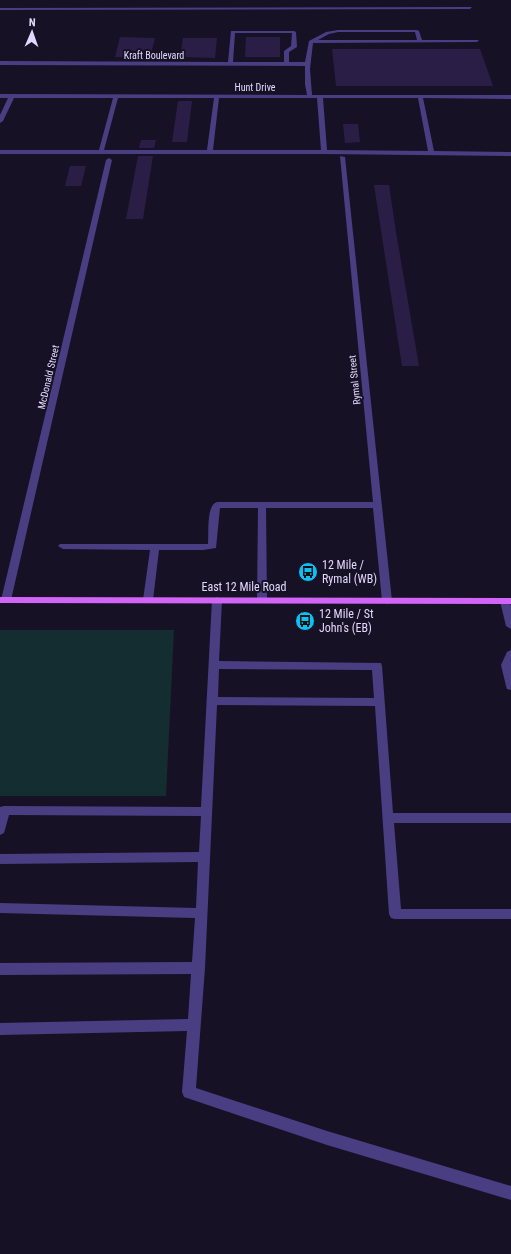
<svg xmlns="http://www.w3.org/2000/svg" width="511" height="1254" viewBox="0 0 511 1254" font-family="'Roboto Condensed',sans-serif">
	<rect width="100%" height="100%" fill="#171126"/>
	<polygon fill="#142d30" points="0,630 174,630 166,796 0,796"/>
	<g fill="#2b1e46">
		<polygon points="120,37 155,38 150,57 115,57"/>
		<polygon points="246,37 280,37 280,57 245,57"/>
		<polygon points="183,38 217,38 215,58 180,57"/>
		<polygon points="332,49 480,49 493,86 336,86"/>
		<polygon points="178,101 192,101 187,142 172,142"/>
		<polygon points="343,124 358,124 360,142 345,143"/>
		<polygon points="141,140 156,140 154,148 139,148"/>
		<polygon points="138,156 153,156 143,219 126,219"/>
		<polygon points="70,166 86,166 81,186 65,186"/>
		<polygon points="374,185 389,185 396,232 419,366 402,366"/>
	</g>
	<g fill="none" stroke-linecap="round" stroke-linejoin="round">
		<g fill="#4a3e83" fill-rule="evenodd">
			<polygon points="472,7 470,9 0,10 0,8"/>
			<path d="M338,30H417L419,31L422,40H479L477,42L313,43L310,69L312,95H511V99L423,98L434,151L511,152V156L324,154H0V150H99L113,98H14L3,121L0,123V115L8,98H0V94L307,95L305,84V66L0,65V61L228,62L231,31H294L296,32L297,47L289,52V62H305L309,41L326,32ZM338,32H415L417,40H318L329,34ZM235,33H292L291,46L284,51V62H233ZM118,98H214L207,150H104ZM219,98H317L321,150H213ZM323,98H418L428,151L327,150Z"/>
			<path d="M340,156L345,157L392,601L387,604L382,601L373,508H266L267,600L262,603L257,600L258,508H220L216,548L203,550H159L153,600L151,602H145L143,600L150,550L63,549L58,546L60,544H208C209,533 206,505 217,502H373Z"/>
			<polygon points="109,158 112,160 11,600 6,603 1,600 106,160"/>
			<path d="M217,597L222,600L219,661L381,663L382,666L393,813H511V823H394L401,909H511V919H395L391,918L389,914L375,706L217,705L205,968L196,1088L327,1131L511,1186V1200L327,1145L184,1097L182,1092L187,1031L0,1035V1023L188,1019L191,974L0,975V963L192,962L195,918L0,913V903L196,908L198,862L0,864V854L199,852L201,816L9,815L4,833L0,835V807L4,806L201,807L212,600ZM219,669L372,670L374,698L218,697Z"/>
			<polygon points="505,598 508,599 511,606 511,629 506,626 500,601"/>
			<polygon points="511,650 511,690 507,689 506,686 501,665 507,652"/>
		</g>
		<polygon fill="#d364f8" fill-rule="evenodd" points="0,597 511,598 511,604 0,603"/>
	</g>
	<defs>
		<g id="bus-disc" transform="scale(1)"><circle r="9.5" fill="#0ebff4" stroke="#171126"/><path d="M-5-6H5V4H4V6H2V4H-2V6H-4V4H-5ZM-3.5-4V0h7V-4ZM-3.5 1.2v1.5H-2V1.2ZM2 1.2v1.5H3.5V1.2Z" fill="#111"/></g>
	</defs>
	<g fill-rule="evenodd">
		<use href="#bus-disc" x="308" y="572"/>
		<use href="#bus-disc" x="305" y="621"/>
	</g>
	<g text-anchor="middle" stroke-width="4" stroke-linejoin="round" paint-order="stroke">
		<g font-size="10" fill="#e1d8fd" stroke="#171126">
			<text x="154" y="59">Kraft Boulevard</text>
			<text x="255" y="91">Hunt Drive</text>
			<text transform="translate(48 377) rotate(-77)" y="4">McDonald Street</text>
			<text transform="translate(354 380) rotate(-96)" y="4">Rymal Street</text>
		</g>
		<g font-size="12" fill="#e1d8fd" stroke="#171126" text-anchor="start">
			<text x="322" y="569">12 Mile /<tspan x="322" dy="14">Rymal (WB)</tspan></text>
			<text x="319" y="618">12 Mile / St<tspan x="319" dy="14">John's (EB)</tspan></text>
		</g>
		<g font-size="12" fill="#e1d8fd" stroke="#171126">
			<text x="244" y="591">East 12 Mile Road</text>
		</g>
	</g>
	<g transform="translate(32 32) rotate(2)" stroke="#171126" stroke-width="3" paint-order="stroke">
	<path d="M0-3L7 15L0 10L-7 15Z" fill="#e1d8fd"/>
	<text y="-6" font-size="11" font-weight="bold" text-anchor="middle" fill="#e1d8fd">N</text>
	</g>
</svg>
